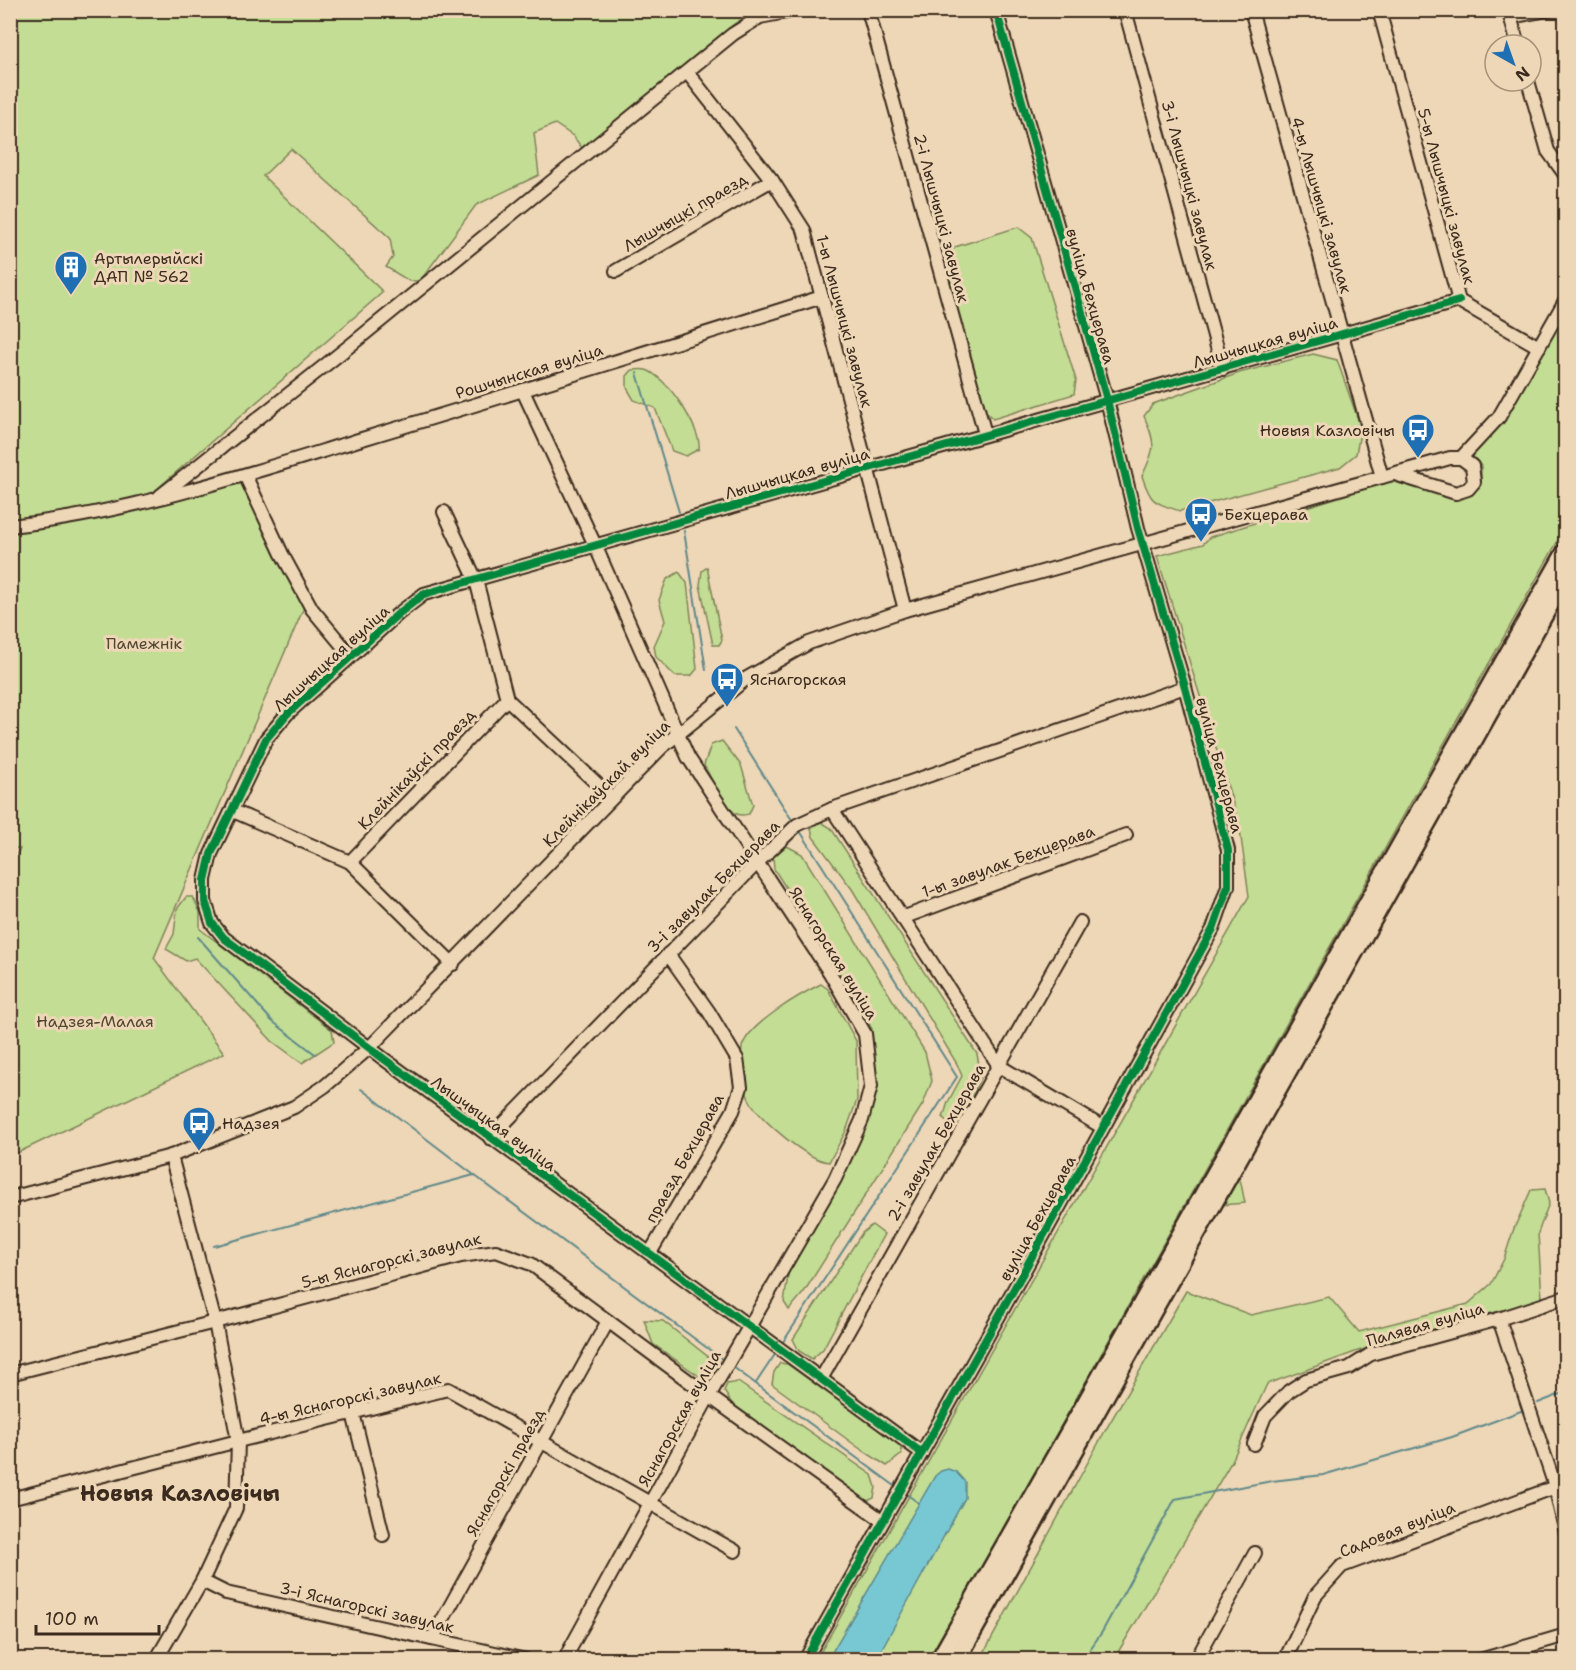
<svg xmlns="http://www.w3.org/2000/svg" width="1576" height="1670" viewBox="0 0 1576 1670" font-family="'Shantell Sans',sans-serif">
	<rect width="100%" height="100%" fill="#eed7b6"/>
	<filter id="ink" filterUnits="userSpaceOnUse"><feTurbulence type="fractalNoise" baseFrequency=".0167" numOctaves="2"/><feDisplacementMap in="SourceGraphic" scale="12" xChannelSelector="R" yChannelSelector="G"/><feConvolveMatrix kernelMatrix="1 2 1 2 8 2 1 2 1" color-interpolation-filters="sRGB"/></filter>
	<g filter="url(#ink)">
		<g fill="#c3dd94" stroke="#7f8459" stroke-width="1.5">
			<polygon points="11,11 766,11 752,13 734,24 582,148 573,136 555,124 534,133 539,175 476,205 420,281 409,281 386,267 393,257 390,238 291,149 263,176 383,292 134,509 246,482 305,605 154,958 224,1053 11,1156 10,864 20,849 10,847"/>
			<polygon points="1018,227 1032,238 1076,380 1074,394 993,419 985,411 944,263 955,247"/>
			<polygon points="1565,311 1565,528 930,1659 816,1660 1249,896 1239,823 1157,556 1203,544 1210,537 1390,481 1453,498 1468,496 1481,483 1481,466 1472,455 1503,423"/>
			<path d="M1313,354L1337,360L1361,428L1356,454L1340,467L1180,511C1153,502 1151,503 1142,476C1156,448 1156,444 1144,416L1153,404L1239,373Z"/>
			<path d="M632,370C636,370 642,369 646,370C666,376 702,429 699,449L686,456L672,451L655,408L634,400L627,388V376Z"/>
			<polygon points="707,567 722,640 719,645 713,645 700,585 702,571"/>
			<polygon points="679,572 687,583 697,669 691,676 675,676 656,657 654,646 665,621 659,600 667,579"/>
			<path d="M722,741L741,765L753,805L749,814C744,815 740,816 735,813C723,805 711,778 704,765L711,745Z"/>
			<polygon points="821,822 831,828 977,1054 981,1076 962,1119 952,1125 943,1118 948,1102 962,1076 957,1064 852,889 813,837 811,828"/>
			<polygon points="787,846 802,854 925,1052 932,1081 923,1104 804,1292 789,1310 784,1302 789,1269 843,1174 871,1111 875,1076 872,1029 833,962 774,869 773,856"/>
			<polygon points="186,897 193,897 200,912 200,929 332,1030 334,1042 302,1063 272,1041 195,958 186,961 166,949 174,934 177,909"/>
			<path d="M821,984L828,989L856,1041L857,1100L846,1131L829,1162C807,1160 757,1118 748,1097C745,1089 745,1078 744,1069C743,1061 739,1050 744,1042C755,1021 799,995 821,984Z"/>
			<polygon points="1239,1174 1245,1203 1221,1205"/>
			<polygon points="1545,1189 1549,1203 1538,1233 1542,1299 1358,1351 1267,1384 1232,1461 1114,1659 980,1660 1105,1431 1186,1291 1251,1315 1329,1297 1359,1332 1468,1304 1491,1284 1504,1259 1513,1231 1531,1190"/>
			<polygon points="872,1225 884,1234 823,1349 812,1359 799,1351 793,1339 862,1233"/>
			<polygon points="644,1320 663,1321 716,1363 713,1373 702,1378 653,1344"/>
			<polygon points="780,1363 787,1364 900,1445 902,1454 887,1466 859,1448 772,1384 774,1372"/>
			<polygon points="738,1382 872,1475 876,1487 874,1498 865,1502 732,1404 724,1391 727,1384"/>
		</g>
		<polygon fill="#78c8d4" stroke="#60898b" stroke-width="1.5" points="948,1469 956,1472 965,1482 965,1498 876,1659 828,1659 935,1476 941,1471"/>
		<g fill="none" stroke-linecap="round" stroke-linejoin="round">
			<g stroke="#60898b" stroke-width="2">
				<polyline points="637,373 679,512"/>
				<polyline points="684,531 706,670"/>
				<polyline points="734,729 792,820"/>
				<polyline points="198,937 272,1021 315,1054"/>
				<polyline points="361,1089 474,1175"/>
				<polyline points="214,1246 474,1175 722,1359"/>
				<polyline points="783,1342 957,1077 800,831"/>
				<polyline points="733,1367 895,1486"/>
				<polyline points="756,1383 776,1353"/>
				<polyline points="1538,1403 1566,1392"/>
				<polyline points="906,1494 919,1503"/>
				<polyline points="1086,1655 1102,1632 1175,1499 1272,1481 1323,1475 1452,1437 1521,1411"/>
			</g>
			<g stroke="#3b2a1e" stroke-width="16">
				<g id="minor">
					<polyline points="868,10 985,434"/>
					<polyline points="1125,10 1223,369"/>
					<polyline points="1251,10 1382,477"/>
					<polyline points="1379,10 1459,301 1539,347"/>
					<polyline points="1509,12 1518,45"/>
					<polyline points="1510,17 1548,10"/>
					<polyline points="687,72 772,180 804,230 905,610"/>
					<polyline points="1528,81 1548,151 1566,176"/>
					<polyline points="616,271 772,180"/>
					<polyline points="523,391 595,545 688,757 830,973 865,1034 871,1086 862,1120 835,1179 709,1396 564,1660"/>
					<polyline points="1461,458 1499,417 1566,299"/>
					<polyline points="245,475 282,554 312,609 351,656"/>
					<polyline points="160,496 352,344 733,34 760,17 797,10"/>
					<polyline points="444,512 476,580 507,699 612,798"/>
					<path d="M10,526C131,513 247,474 362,439C516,393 669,345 822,297"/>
					<polyline points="832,809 999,1066 1102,1127"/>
					<polyline points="233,811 350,862 453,964"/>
					<polyline points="350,862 507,699"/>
					<polyline points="902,918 1126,835"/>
					<polyline points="490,1138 758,862 797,825 832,809 1185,687"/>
					<polyline points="10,1198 171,1156 294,1107 325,1086 369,1048 662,747 747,678 809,643 905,610 1450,458 1461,458 1472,466 1474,482 1468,489 1456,493 1395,474"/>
					<polyline points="650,1253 733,1111 741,1087 737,1059 709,1012 668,954"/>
					<polyline points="1499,1319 1555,1486 1566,1533"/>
					<polyline points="10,1374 215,1322 461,1256 496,1251 531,1264 709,1396 883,1521"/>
					<polyline points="821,1379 1080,922"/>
					<polyline points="353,1413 383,1535"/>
					<polyline points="1254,1444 1265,1416 1289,1391 1306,1380 1349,1368 1371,1354 1499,1319 1566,1297"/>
					<polyline points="922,1453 384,1059 224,938 212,923 205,901 205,880 211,854 266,739 287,714 398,614 424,594 1459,301"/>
					<polyline points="10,1499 238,1441 448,1389 735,1551"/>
					<polyline points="202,1581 226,1593 526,1660"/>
					<polyline points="432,1639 608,1321"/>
					<polyline points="156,1660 202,1581 236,1508 238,1441 215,1322 171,1156"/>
					<polyline points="805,1660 1004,1307 1213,929 1228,886 1228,850 1185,687 1138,528 1107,400 996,10"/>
					<polyline points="1196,1660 1255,1553"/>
					<polyline points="1285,1660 1315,1596 1342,1566 1566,1483"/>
					<polyline points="1480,1660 1566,1635"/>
				</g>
			</g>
			<g stroke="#3b2a1e" stroke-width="21">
				<g id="highway">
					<polyline points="939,1660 1085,1404 1566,551"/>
					<polyline points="957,1660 1566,576"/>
				</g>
			</g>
			<use href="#minor" stroke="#eed7b6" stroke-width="12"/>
			<use href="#highway" stroke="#eed7b6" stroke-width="16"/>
			<g stroke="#eed7b6" stroke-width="11">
				<g id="cycleway">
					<polyline points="922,1453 384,1059 224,938 212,923 205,901 205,880 211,854 266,739 287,714 398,614 424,594 1459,301"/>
					<polyline points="805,1660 1004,1307 1213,929 1228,886 1228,850 1185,687 1138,528 1107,400 996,10"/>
				</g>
			</g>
			<use href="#cycleway" stroke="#00873e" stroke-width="8"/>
		</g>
	</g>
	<defs>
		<g id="building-pin" transform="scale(1.725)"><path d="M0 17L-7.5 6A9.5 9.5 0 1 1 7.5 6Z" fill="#1f6fb2" stroke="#eed7b6"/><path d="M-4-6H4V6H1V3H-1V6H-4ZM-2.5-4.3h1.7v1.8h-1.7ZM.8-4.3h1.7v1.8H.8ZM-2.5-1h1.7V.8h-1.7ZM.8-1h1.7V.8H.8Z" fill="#fff"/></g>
		<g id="bus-pin" transform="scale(1.725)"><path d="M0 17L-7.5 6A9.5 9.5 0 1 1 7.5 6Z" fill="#1f6fb2" stroke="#eed7b6"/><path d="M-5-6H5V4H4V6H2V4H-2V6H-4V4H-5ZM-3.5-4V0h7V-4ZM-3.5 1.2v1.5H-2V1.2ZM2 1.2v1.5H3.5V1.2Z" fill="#fff"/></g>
	</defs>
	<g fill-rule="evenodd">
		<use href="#building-pin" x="71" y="267"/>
		<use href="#bus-pin" x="1418" y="430"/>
		<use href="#bus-pin" x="1201" y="514"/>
		<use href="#bus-pin" x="727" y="679"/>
		<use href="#bus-pin" x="199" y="1123"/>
	</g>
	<g text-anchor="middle" stroke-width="6" stroke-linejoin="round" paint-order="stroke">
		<g font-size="16" fill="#3b2a1e" stroke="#eed7b6">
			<text transform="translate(1190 185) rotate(75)" y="6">3-і Лышчыцкі завулак</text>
			<text transform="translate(1447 196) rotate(75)" y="6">5-ы Лышчыцкі завулак</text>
			<text transform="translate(1322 205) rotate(74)" y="6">4-ы Лышчыцкі завулак</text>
			<text transform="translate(685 212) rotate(-30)" y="6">Лышчыцкі праезд</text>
			<text transform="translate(942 218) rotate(75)" y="6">2-і Лышчыцкі завулак</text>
			<text transform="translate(1091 296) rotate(74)" y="6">вуліца Бехцерава</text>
			<text transform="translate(845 321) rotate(75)" y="6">1-ы Лышчыцкі завулак</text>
			<text transform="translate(1265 342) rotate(-16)" y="6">Лышчыцкая вуліца</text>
			<text transform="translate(529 371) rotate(-17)" y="6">Рошчынская вуліца</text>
			<text transform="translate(797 473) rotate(-16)" y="6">Лышчыцкая вуліца</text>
			<text transform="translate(331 658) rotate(-42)" y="6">Лышчыцкая вуліца</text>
			<text transform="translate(1220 765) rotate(75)" y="6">вуліца Бехцерава</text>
			<text transform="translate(416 769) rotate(-46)" y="6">Клейнікаўскі праезд</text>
			<text transform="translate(606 783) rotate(-45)" y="6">Клейнікаўскай вуліца</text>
			<text transform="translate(1008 861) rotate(-20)" y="6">1-ы завулак Бехцерава</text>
			<text transform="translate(713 886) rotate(-45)" y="6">3-і завулак Бехцерава</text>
			<text transform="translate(834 953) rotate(58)" y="6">Яснагорская вуліца</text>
			<text transform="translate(494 1123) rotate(36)" y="6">Лышчыцкая вуліца</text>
			<text transform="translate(936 1142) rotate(-60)" y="6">2-і завулак Бехцерава</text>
			<text transform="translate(684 1158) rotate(-61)" y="6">праезд Бехцерава</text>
			<text transform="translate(1037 1218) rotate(-61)" y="6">вуліца Бехцерава</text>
			<text transform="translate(391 1260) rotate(-14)" y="6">5-ы Яснагорскі завулак</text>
			<text transform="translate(1425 1324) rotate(-16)" y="6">Палявая вуліца</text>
			<text transform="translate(350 1398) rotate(-13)" y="6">4-ы Яснагорскі завулак</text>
			<text transform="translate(679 1418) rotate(-61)" y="6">Яснагорская вуліца</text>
			<text transform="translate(505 1472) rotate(-61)" y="6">Яснагорскі праезд</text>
			<text transform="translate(1397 1529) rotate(-22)" y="6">Садовая вуліца</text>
			<text transform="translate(367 1607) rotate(13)" y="6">3-і Яснагорскі завулак</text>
		</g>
		<g font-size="16" fill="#3b2a1e" stroke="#eed7b6" text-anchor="start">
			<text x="94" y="264">Артылерыйскі<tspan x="94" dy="18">ДАП № 562</tspan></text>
			<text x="1395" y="436" text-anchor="end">Новыя Казловічы</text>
			<text x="1224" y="520">Бехцерава</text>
			<text x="750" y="685">Яснагорская</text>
			<text x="222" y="1129">Надзея</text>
		</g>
		<g font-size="16" fill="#4f4530" stroke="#eed7b6">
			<text x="144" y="649">Памежнік</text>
			<text x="95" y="1027">Надзея-Малая</text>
		</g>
		<g font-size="22" font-weight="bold" fill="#3b2a1e" stroke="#eed7b6">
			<text x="180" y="1501">Новыя Казловічы</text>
		</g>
	</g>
	<rect width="1576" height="1670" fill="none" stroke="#eed7b6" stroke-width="36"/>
	<rect x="18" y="18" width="1540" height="1634" fill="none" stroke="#3b2a1e" stroke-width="2" filter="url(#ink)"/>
	<g transform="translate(1513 63) rotate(140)"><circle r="28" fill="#eed7b6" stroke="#a69279" stroke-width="1.5"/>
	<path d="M0-4.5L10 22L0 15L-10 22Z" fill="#1f6fb2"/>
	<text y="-9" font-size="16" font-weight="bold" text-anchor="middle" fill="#3b2a1e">N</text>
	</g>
	<path d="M36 1625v9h123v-9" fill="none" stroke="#3b2a1e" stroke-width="3"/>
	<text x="45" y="1625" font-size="18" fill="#3b2a1e" stroke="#eed7b6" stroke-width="4.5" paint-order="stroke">100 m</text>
</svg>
